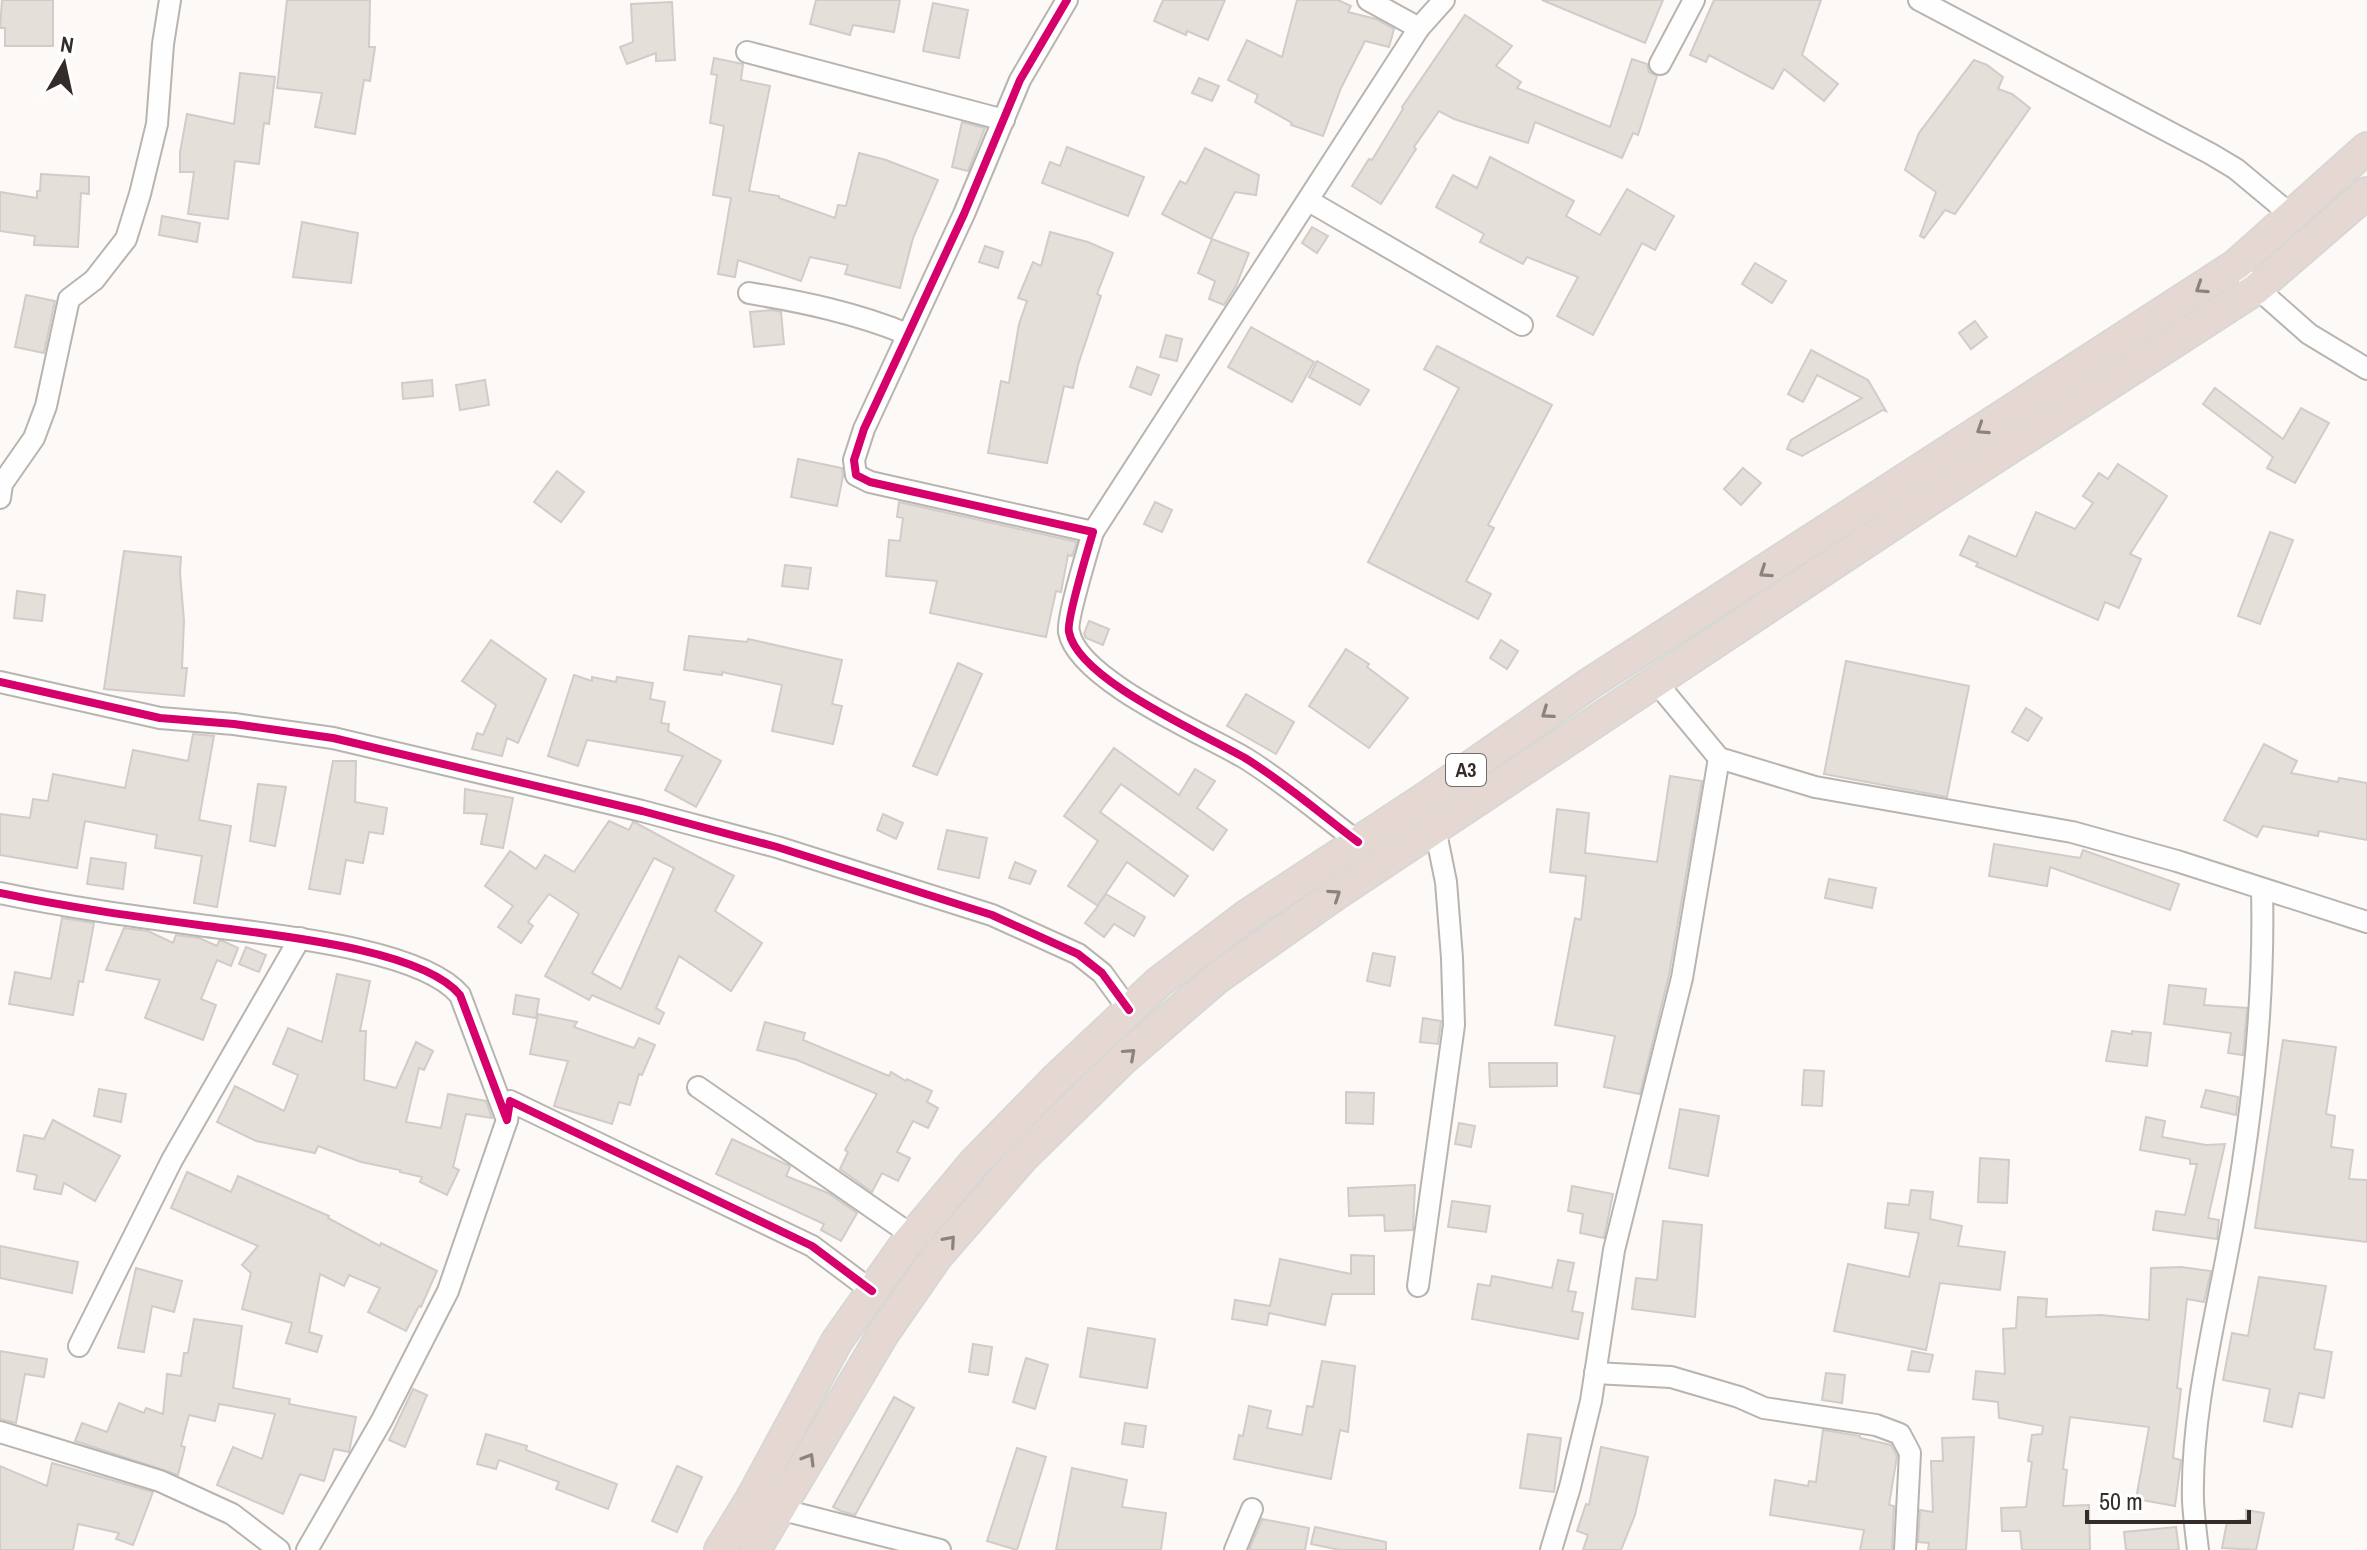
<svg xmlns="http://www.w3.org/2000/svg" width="2367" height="1550" viewBox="0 0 2367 1550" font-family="'Archivo Narrow',sans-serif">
	<rect width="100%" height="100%" fill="#fcf9f6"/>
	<g fill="#e5dfd9" stroke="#d1ccc9" stroke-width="2" fill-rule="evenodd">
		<polygon points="2,0 53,0 53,46 5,46 5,28 0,28"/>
		<polygon points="287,0 370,0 369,47 375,47 370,81 364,80 355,134 315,127 322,93 277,88"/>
		<polygon points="816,0 900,0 894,32 853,25 850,35 810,24"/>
		<polygon points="1163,0 1225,0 1208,40 1187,31 1186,35 1154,21"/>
		<polygon points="1297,0 1338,0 1351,6 1348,12 1376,19 1394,29 1389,47 1365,41 1341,88 1323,136 1291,125 1292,123 1255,102 1258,95 1228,80 1247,40 1282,57"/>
		<polygon points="1542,0 1663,0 1645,43"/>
		<polygon points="1714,0 1821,0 1802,55 1838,84 1824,101 1784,69 1773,89 1709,55 1706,62 1690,55"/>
		<polygon points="672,2 675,60 656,61 656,53 627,64 620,47 633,42 631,4"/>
		<polygon points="933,3 968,10 959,58 923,51"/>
		<polygon points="1465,15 1512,46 1496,66 1521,82 1517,88 1610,127 1632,59 1647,64 1649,72 1657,76 1638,135 1633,133 1622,158 1535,122 1528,143 1454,119 1439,111 1414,147 1416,149 1381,204 1352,186 1369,159 1372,160 1403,109 1402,107"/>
		<polygon points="714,58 743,64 741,80 770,86 749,191 779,196 779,198 835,218 838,205 846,206 859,153 886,160 938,180 913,238 900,288 845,274 848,265 810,257 801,281 738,260 735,277 718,274 731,198 713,195 724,126 710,123 717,75 711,74"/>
		<polygon points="1974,60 1987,65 2003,77 1998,89 2012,94 2030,108 1955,214 1945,210 1924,238 1920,236 1936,192 1905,170 1919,133"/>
		<polygon points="240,73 275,77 269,124 264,123 259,164 235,161 228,219 188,214 194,172 180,172 180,152 187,114 234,124"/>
		<polygon points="1199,78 1219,86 1212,101 1192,93"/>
		<polygon points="962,122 985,128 968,171 952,167"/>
		<polygon points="1067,147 1144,177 1128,216 1042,183 1050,162 1060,166"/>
		<polygon points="1205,148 1259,175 1256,195 1235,192 1211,239 1162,214 1180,181 1186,184"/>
		<polygon points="1490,157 1574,201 1566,216 1600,235 1627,189 1674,216 1655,250 1642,243 1593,335 1557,316 1578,277 1527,257 1523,264 1480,242 1484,234 1436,207 1453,175 1477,188"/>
		<polygon points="41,174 89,177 89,194 81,193 78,247 34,245 35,236 0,231 0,192 37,198 37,191 40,191"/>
		<polygon points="162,216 200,223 197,242 159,235"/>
		<polygon points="302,222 358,233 351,283 293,277"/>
		<polygon points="1312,227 1328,236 1317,253 1302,243"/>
		<polygon points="1050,232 1088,242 1113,253 1097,294 1101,296 1078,365 1073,388 1064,386 1047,463 988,453 1001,381 1009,383 1019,324 1027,301 1018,298 1033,262 1041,266"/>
		<polygon points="1212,239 1249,253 1236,286 1224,305 1209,299 1215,281 1198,273"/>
		<polygon points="985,246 1003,252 998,268 979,262"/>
		<polygon points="1755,263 1786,281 1772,303 1742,284"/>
		<polygon points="26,295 55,301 44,353 15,347"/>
		<polygon points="772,310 781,312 784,344 754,347 750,312"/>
		<polygon points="1975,321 1987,337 1971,349 1959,333"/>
		<polygon points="1251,327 1314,362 1292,402 1228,367"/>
		<polygon points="1166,335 1182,339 1177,361 1160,357"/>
		<polygon points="1437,346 1552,405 1488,525 1494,528 1466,581 1491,594 1478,619 1368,562 1459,388 1424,369"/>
		<polygon points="1811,350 1868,380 1886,411 1883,410 1802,456 1787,449 1791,440 1862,398 1817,375 1803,402 1788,394"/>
		<polygon points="1317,361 1369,390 1360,405 1309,377"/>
		<polygon points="1137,367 1159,375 1151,395 1130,387"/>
		<polygon points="432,380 433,396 403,399 402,383"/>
		<polygon points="485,380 489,405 460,410 456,385"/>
		<polygon points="2215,388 2283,439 2301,408 2329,423 2295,483 2267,468 2273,457 2203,404"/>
		<polygon points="798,459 842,468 843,476 837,506 791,497"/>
		<polygon points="2118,464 2167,496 2130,554 2141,559 2119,608 2105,602 2098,620 1976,566 1978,563 1960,555 1969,536 2016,557 2036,512 2075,529 2093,503 2083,496 2099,473 2108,479"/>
		<polygon points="1743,468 1761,483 1741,505 1724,489"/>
		<polygon points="557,471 584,492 561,522 534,502"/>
		<polygon points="899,502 1077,542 1072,556 1068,555 1061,592 1056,591 1046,637 930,613 937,581 886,576 889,540 900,541 903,518 897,517"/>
		<polygon points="1155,502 1172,510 1162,532 1144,524"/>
		<polygon points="2270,532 2293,540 2260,624 2238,616"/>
		<polygon points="124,551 181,557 180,573 184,621 182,668 187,668 184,696 104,689"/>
		<polygon points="785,565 811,568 808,589 782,586"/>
		<polygon points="17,591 45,595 42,621 14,618"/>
		<polygon points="1089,621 1109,629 1103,645 1086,638 1084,634"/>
		<polygon points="689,636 747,642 748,639 842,660 832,704 842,706 833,744 772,731 782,685 722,672 722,675 684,670"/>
		<polygon points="491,640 546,679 518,743 507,738 502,756 472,749 477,733 483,735 496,705 462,681"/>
		<polygon points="1501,640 1518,651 1507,669 1490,658"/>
		<polygon points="1346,649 1369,664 1367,667 1408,698 1369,748 1309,706"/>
		<polygon points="1846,661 1969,686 1947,797 1824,774"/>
		<polygon points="958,663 982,674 937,775 913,766"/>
		<polygon points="574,675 592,681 592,677 616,682 617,677 653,683 650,699 665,702 661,723 669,724 668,731 721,761 696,807 665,790 683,756 587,740 578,766 548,756"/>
		<polygon points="1246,694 1294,722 1276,754 1227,726"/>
		<polygon points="2026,708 2042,718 2028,741 2012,732"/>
		<polygon points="193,734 214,736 199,820 231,826 217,907 194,903 202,856 155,848 157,835 85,821 77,868 0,855 0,814 30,818 33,799 48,801 53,774 125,788 133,750 188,761"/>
		<polygon points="2264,744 2297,761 2291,773 2338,782 2339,778 2367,783 2367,840 2319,831 2318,836 2263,826 2257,837 2224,820"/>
		<polygon points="1114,748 1179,795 1195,769 1215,781 1197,808 1227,830 1213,850 1121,784 1100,812 1188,876 1174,896 1127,862 1098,905 1106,894 1145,917 1134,936 1114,924 1104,937 1085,923 1098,906 1068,886 1098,841 1064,816"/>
		<polygon points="333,761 356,761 355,802 387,808 383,834 369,832 363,863 346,860 340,894 309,889"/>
		<polygon points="1670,776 1702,781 1669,975 1640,1094 1604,1087 1615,1036 1555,1025 1575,918 1581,920 1586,876 1550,872 1557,809 1589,813 1585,853 1657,862"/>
		<polygon points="258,784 286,787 275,846 250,841"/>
		<polygon points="465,789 513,798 503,848 481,844 487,814 464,813"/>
		<polygon points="883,814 903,823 896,839 877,830"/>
		<path d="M609,821L629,830L633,822L636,823L734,876L715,911L762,943L731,991L679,956L656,1008L664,1013L659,1024L592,995L589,1000L545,976L579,914L549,894L528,922L533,926L521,943L498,927L513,906L485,886L510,851L536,869L545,855L574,872ZM654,858L674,868L621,989L592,973Z"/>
		<polygon points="947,830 987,838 979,878 938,869"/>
		<polygon points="1994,844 2080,858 2083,850 2179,884 2170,910 2050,867 2047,886 1989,876"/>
		<polygon points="91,858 126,863 123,889 87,884"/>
		<polygon points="1015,862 1036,871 1030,884 1009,878"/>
		<polygon points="1829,879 1876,888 1872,908 1825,898"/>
		<polygon points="62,918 94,923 83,982 79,981 73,1015 9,1004 15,972 51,979"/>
		<polygon points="124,928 148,931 173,943 176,935 199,938 217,946 219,941 223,941 238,948 231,966 217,960 201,999 216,1005 203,1040 145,1018 160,980 106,970"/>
		<polygon points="246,947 266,955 259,972 239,964"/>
		<polygon points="1373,953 1395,957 1390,986 1367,981"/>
		<polygon points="337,974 370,981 360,1031 366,1031 364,1080 396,1088 416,1042 433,1051 424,1070 419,1068 406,1122 441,1128 448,1094 486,1101 492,1118 466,1114 453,1167 459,1170 447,1195 420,1182 422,1177 400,1172 400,1170 361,1162 318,1146 315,1153 256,1141 217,1122 235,1086 284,1111 298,1075 273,1064 288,1028 322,1042"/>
		<polygon points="2169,985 2206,989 2204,1005 2247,1008 2243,1055 2228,1053 2231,1033 2164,1024"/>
		<polygon points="516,995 539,999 536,1018 513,1014"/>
		<polygon points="538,1014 577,1022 574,1027 634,1048 639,1038 655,1045 642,1075 639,1074 630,1105 619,1102 612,1124 554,1106 568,1061 530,1054"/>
		<polygon points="1423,1018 1441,1021 1438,1044 1420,1042"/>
		<polygon points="765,1022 805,1033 803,1040 889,1076 891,1072 906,1081 907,1079 932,1091 927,1102 938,1108 928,1128 913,1121 897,1152 910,1158 898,1181 882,1173 872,1192 840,1169 848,1152 845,1150 877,1094 797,1060 757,1050"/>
		<polygon points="2112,1031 2132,1034 2132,1031 2151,1033 2147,1066 2106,1061"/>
		<polygon points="2283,1040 2336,1047 2326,1114 2335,1116 2331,1147 2353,1150 2349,1179 2367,1180 2367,1242 2255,1228"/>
		<polygon points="1489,1063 1557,1063 1557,1086 1490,1087"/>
		<polygon points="1804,1070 1824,1071 1822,1106 1802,1105"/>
		<polygon points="99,1089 126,1094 121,1122 94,1116"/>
		<polygon points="2206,1090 2238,1097 2236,1115 2201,1107"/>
		<polygon points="1346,1092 1374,1093 1373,1124 1346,1123"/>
		<polygon points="1680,1109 1719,1116 1708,1176 1669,1168"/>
		<polygon points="2146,1117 2165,1121 2162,1137 2206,1145 2225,1144 2208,1218 2219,1220 2217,1239 2153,1230 2156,1211 2185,1215 2197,1164 2190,1164 2190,1159 2140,1150"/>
		<polygon points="53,1120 120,1156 95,1201 64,1183 61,1194 34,1189 37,1175 17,1171 24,1135 44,1139"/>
		<polygon points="1459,1123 1475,1126 1471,1147 1455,1144"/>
		<polygon points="732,1139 788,1165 790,1167 786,1176 828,1193 857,1213 841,1241 821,1230 824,1224 716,1174"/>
		<polygon points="1980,1158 2009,1160 2007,1203 1978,1202"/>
		<polygon points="187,1172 231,1192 238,1176 329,1216 328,1218 380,1246 381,1243 437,1271 421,1307 419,1306 406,1331 368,1312 380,1288 349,1275 344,1286 320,1274 309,1332 322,1336 317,1352 286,1343 292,1323 242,1309 251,1273 242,1265 258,1246 171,1208"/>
		<polygon points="1415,1185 1413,1230 1385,1231 1384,1215 1349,1216 1348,1188"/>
		<polygon points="1572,1186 1613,1194 1604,1238 1580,1233 1583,1214 1568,1211"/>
		<polygon points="1911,1190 1933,1192 1930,1219 1962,1226 1958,1246 2005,1252 2000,1290 1940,1283 1926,1350 1834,1331 1848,1264 1909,1277 1919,1233 1885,1228 1888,1203 1909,1205"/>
		<polygon points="1452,1201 1490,1206 1486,1232 1448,1227"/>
		<polygon points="1663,1221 1702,1225 1695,1317 1632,1309 1636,1278 1657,1280"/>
		<polygon points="0,1246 78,1262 72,1293 0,1278"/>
		<polygon points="1351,1255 1374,1256 1374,1294 1332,1294 1325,1325 1269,1313 1267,1325 1232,1319 1235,1300 1270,1306 1280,1259 1351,1274"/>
		<polygon points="1558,1260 1574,1263 1568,1291 1576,1292 1572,1311 1583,1313 1578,1339 1472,1319 1478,1284 1490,1286 1492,1276 1552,1288"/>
		<polygon points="2181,1267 2211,1271 2204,1302 2187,1299 2177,1388 2181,1389 2173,1458 2181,1460 2175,1506 2136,1499 2149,1427 2070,1417 2063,1469 2067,1470 2063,1506 2089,1505 2090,1550 2022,1550 2020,1531 2002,1531 2001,1508 2026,1507 2032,1462 2028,1461 2032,1435 2042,1434 2043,1426 1999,1418 1998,1402 1973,1399 1976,1371 2005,1374 2003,1329 2016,1328 2018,1297 2047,1299 2046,1317 2101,1315 2149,1320 2151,1268"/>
		<polygon points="136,1268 182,1281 174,1312 152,1306 144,1352 118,1348"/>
		<polygon points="2259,1277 2326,1286 2314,1349 2332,1352 2324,1398 2299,1393 2292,1427 2264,1421 2270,1389 2223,1380 2232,1333 2248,1336"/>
		<polygon points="194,1319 242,1326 233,1388 290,1399 289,1404 356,1417 349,1452 334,1449 324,1481 300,1474 283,1514 217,1485 233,1447 262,1459 275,1414 219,1404 215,1421 189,1415 181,1446 185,1447 178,1475 75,1441 82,1423 107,1432 119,1403 144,1413 146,1408 163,1414 167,1374 181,1376 184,1353 188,1353"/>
		<polygon points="1088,1328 1155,1339 1147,1388 1080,1377"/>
		<polygon points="973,1344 992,1347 988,1375 969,1372"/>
		<polygon points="0,1351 47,1359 44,1377 25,1374 16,1423 0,1419"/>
		<polygon points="1912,1351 1933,1355 1929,1372 1908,1370"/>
		<polygon points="1026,1358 1048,1365 1035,1409 1013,1402"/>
		<polygon points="1322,1361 1355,1366 1348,1432 1340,1430 1331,1479 1234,1459 1239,1435 1243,1436 1249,1406 1271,1411 1267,1428 1302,1435 1307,1406 1313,1407"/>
		<polygon points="1826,1373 1845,1375 1842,1403 1822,1400"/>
		<polygon points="413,1389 427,1395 405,1447 389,1440"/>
		<polygon points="894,1397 914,1408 855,1515 841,1511 833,1507"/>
		<polygon points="1125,1423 1146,1426 1143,1447 1122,1444"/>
		<polygon points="1823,1430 1860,1436 1860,1438 1891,1445 1897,1456 1889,1505 1894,1506 1892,1550 1860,1550 1864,1530 1770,1515 1775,1480 1808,1486 1809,1481 1816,1482"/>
		<polygon points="486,1434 527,1446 526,1450 617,1484 608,1509 556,1489 559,1482 499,1460 496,1469 477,1464"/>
		<polygon points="1528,1434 1561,1438 1554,1492 1520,1488"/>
		<polygon points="1974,1437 1966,1550 1928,1550 1929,1543 1918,1542 1920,1510 1933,1512 1931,1461 1943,1461 1942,1438"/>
		<polygon points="1601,1447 1648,1457 1635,1515 1621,1550 1583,1550 1588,1535 1577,1531 1586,1504 1589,1505"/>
		<polygon points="1017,1448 1046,1457 1017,1550 987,1541"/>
		<polygon points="52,1463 153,1492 133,1545 116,1539 119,1533 78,1524 73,1550 0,1550 0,1466 47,1486"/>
		<polygon points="677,1466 702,1477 677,1532 652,1521"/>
		<polygon points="1072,1468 1127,1480 1122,1507 1166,1513 1161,1550 1056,1550"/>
		<polygon points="2246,1510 2264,1513 2256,1550 2222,1548 2227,1522 2246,1520"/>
		<polygon points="1262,1519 1309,1528 1305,1550 1249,1550"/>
		<polygon points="1315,1527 1386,1542 1386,1550 1340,1550 1311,1544"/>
		<polygon points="2176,1527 2179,1550 2126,1550 2124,1532"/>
	</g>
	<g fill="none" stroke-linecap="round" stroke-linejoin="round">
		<g stroke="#b8b4b0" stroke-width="24">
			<g id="minor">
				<path d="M1067,0L1020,80L964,214L864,429L854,460L856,475L870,482L1093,532C1088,549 1066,621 1069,632C1078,680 1204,734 1245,758C1284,782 1321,814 1358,842"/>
				<polyline points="1368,0 1419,28"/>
				<polyline points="1919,0 2211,154 2236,169 2290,214"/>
				<polyline points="747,52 1004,120"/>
				<polyline points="1660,64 1694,0"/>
				<polyline points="1309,201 1522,325"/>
				<polyline points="2249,281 2309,334 2367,369"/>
				<path d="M749,293C803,302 856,313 907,334"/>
				<polyline points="0,498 2,484 34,438 46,406 69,299 94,280 126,239 140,194 157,124 163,44 170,0"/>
				<polyline points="1093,532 1419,28 1444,0"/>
				<polyline points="0,682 160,718 234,724 333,738 642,811 777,847 992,915 1078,954 1102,973 1129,1010"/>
				<polyline points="1656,682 1719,758 1815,787 2072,832 2177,861 2367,922"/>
				<path d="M0,893C66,907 132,916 199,925C262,934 420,947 460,995L507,1120L510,1101L812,1246L872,1291"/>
				<polyline points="698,1087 913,1236"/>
				<polyline points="1418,1286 1454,1025 1452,958 1446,882 1435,828"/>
				<polyline points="79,1346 172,1160 300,938"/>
				<polyline points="1595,1373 1671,1377 1739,1397 1764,1408 1876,1425 1900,1434 1910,1453 1905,1550"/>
				<polyline points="0,1432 160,1481 232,1514 279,1550"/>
				<polyline points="779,1509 940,1550"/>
				<polyline points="307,1550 382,1420 448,1291 507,1120"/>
				<polyline points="1235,1550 1252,1509"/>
				<polyline points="1551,1550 1570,1487 1591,1401 1614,1250 1682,978 1719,758"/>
				<path d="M2198,1550C2196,1534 2194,1518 2193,1501C2191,1421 2211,1338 2226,1260C2250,1137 2265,1014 2262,890"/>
			</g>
		</g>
		<g stroke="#d9d7d5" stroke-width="34">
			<g id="highway">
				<polyline points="720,1550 750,1501 837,1341 902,1249 974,1163 1056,1079 1159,982 1246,916 1427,797 1589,684 2236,265 2367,148"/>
				<polyline points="755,1550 883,1334 937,1256 1024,1156 1123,1059 1217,978 1336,894 1920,506 2256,289 2367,193"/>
			</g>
		</g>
		<use href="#minor" stroke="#fffefe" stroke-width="20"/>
		<use href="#highway" stroke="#e5d8d3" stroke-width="30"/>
		<g stroke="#fff" stroke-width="13">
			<g id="cycleway">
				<path d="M1067,0L1020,80L964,214L864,429L854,460L856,475L870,482L1093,532C1088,549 1066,621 1069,632C1078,680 1204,734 1245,758C1284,782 1321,814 1358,842"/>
				<polyline points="0,682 160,718 234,724 333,738 642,811 777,847 992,915 1078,954 1102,973 1129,1010"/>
				<path d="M0,893C66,907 132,916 199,925C262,934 420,947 460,995L507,1120L510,1101L812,1246L872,1291"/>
			</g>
		</g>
		<use href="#cycleway" stroke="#d6006c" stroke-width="8"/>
	</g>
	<defs><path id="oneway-chevron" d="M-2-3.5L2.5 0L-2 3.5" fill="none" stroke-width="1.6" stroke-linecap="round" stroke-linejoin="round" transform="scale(2)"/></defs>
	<g stroke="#8c827e">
		<use href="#oneway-chevron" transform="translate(2201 288) rotate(147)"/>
		<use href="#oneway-chevron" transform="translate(1982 429) rotate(147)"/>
		<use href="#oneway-chevron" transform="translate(1765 572) rotate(146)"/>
		<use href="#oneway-chevron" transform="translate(1547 713) rotate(145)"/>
		<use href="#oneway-chevron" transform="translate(1335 895) rotate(-34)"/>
		<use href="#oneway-chevron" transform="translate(1130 1054) rotate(-42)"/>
		<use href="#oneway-chevron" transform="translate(950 1241) rotate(-49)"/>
		<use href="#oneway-chevron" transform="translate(809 1459) rotate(-59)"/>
	</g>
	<g text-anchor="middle" stroke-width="7" stroke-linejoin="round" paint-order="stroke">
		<rect fill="#fff" stroke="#706b68" stroke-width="2" x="1446" y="754" width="40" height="32" rx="6"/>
		<g font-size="20" font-weight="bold" fill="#332c28">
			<text x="1466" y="777">A3</text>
		</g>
	</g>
	<g transform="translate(64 64) rotate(9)" stroke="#ffffff" stroke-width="6" paint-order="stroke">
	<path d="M0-6L14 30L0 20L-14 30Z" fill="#332c28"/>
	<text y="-12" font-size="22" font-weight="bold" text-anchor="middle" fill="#332c28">N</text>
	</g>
	<path d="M2087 1510v12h162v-12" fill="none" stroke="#332c28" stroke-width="4"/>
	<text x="2099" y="1510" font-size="24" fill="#332c28" stroke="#ffffff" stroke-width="6" paint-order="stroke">50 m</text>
</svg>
